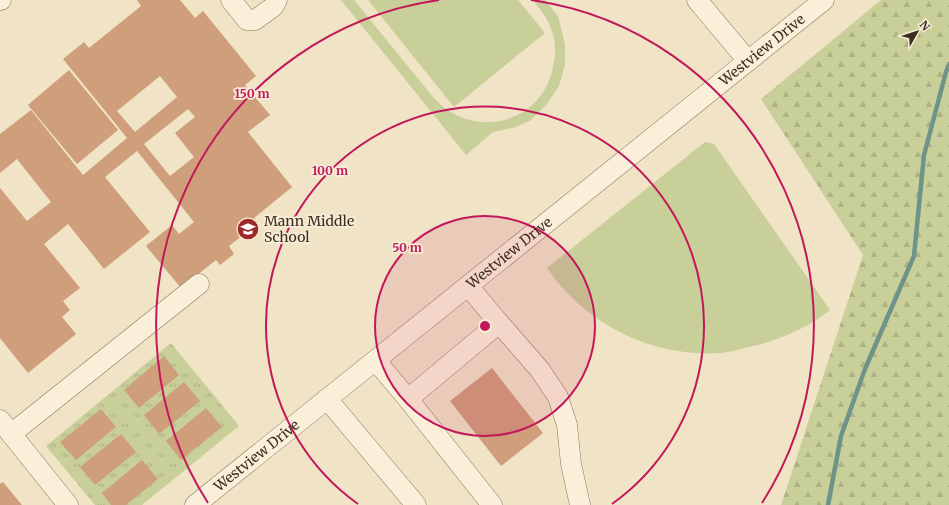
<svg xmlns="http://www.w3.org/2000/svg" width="949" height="505" viewBox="0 0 949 505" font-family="Merriweather,serif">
	<defs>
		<pattern id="grass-tufts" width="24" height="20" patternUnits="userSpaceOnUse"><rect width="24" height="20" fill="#c9cf99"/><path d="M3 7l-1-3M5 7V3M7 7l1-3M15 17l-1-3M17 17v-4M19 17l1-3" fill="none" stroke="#aeb283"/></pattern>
		<pattern id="forest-firs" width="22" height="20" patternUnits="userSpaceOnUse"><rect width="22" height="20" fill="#c9cf99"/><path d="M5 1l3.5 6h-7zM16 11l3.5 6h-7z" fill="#aeb283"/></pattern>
	</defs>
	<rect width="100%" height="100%" fill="#f0e3c6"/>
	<polygon fill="url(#grass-tufts)" points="171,343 239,426 142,505 95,505 46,446"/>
	<polygon fill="url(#forest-firs)" points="881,0 949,0 949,505 781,505 863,255 761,99"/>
	<g fill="#c9cf99">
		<path d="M341,0H354L433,97C471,141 542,125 553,67C556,56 556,42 552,31C548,19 541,10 533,0H545L558,16L565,44V65L559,86L547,104L531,120L516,127L493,132L466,155Z"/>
		<polygon points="368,0 518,0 545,33 454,107"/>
		<path d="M705,142L714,144L830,310C808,328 781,339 754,346C743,348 732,352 721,353C674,356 628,342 591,314C574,301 559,286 547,268Z"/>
	</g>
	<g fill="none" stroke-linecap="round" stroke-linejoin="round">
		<polyline stroke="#6e9389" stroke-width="4.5" points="828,505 841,436 865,369 914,256 924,155 946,72 949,64"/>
	</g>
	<g fill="#cf9e7b" fill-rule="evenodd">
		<path d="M137,0H180L195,18L203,11L256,76L245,85L270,115L248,132L292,187L254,218L258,223L229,246L234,254L220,265L216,260L181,288L146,246L172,225L179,234L194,222L137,151L105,177L150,232L104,269L68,224L44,244L80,288L63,301L70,310L62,317L76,334L28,373L0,338V188L27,221L51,202L17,159L0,173V134L31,110L83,175L127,138L63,59L84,42L89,48L141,6ZM160,76L177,97L135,132L117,111ZM188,109L195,117L175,133L194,157L170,176L144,144Z"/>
		<polygon points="69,70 118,130 77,164 28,105"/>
		<polygon points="164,356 179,375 139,408 124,390"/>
		<polygon points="492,368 543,433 501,466 450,401"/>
		<polygon points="184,382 200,401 159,434 144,415"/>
		<polygon points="206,408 222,427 181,460 166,441"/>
		<polygon points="101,409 116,427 76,460 60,442"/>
		<polygon points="121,434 136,452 95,485 80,467"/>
		<polygon points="142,460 158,479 126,505 111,505 102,493"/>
		<polygon points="3,482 22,505 0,505 0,484"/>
	</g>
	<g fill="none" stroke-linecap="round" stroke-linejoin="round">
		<g stroke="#8c755b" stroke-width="21">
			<g id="minor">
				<polyline points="0,0 1,0"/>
				<polyline points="231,0 247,20 255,20 273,7 277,0"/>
				<polyline points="697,0 748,61"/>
				<polyline points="468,286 499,323 408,399 492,505"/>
				<polyline points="499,323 540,370 558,397 567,425 571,464 580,505"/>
				<polyline points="376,361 408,399"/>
				<polyline points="327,399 416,505"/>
				<polyline points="0,420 68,505"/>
				<polyline points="11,434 199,284"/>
				<path id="s1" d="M195,505L824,0"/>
			</g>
		</g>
		<use href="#minor" stroke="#faf0da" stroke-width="20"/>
	</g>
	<circle cx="485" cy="326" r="110" fill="#c2185b" fill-opacity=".12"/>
	<g fill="none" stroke="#c2185b" stroke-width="2">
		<circle cx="485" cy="326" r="110"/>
		<path d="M358 504A219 219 0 1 1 612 504"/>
		<path d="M208 503A329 329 0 0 1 439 0M531 0A329 329 0 0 1 762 503"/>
	</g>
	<defs>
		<g id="school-disc" transform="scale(1.15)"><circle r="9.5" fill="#9e292a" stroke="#f7edd6"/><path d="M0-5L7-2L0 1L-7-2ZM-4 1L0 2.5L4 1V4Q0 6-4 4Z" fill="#fff"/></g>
	</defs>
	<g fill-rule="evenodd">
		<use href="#school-disc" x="248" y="229"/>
	</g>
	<g text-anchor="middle" stroke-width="3.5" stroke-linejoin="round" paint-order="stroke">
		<g font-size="14" fill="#3c2d1f" stroke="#f7edd6">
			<text dy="5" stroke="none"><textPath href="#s1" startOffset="727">Westview Drive</textPath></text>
			<text dy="5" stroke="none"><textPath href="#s1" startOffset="403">Westview Drive</textPath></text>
			<text dy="5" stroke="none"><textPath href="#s1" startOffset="79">Westview Drive</textPath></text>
		</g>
		<g font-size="14" fill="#3c2d1f" stroke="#f7edd6" text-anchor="start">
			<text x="264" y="226">Mann Middle<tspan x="264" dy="16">School</tspan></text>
		</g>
	</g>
	<circle cx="485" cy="326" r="6" fill="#c2185b" stroke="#f7edd6" stroke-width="2"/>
	<g font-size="12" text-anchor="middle" font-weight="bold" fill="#c2185b" stroke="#f7edd6" stroke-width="3.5" stroke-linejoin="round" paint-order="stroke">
		<text x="252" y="98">150 m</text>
		<text x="330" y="175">100 m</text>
		<text x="407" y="252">50 m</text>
	</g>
	<g transform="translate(917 32) rotate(51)" stroke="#f7edd6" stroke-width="3" paint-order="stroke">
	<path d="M0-3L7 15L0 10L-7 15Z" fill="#3c2d1f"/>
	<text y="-6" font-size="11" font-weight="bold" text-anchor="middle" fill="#3c2d1f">N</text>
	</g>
</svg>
